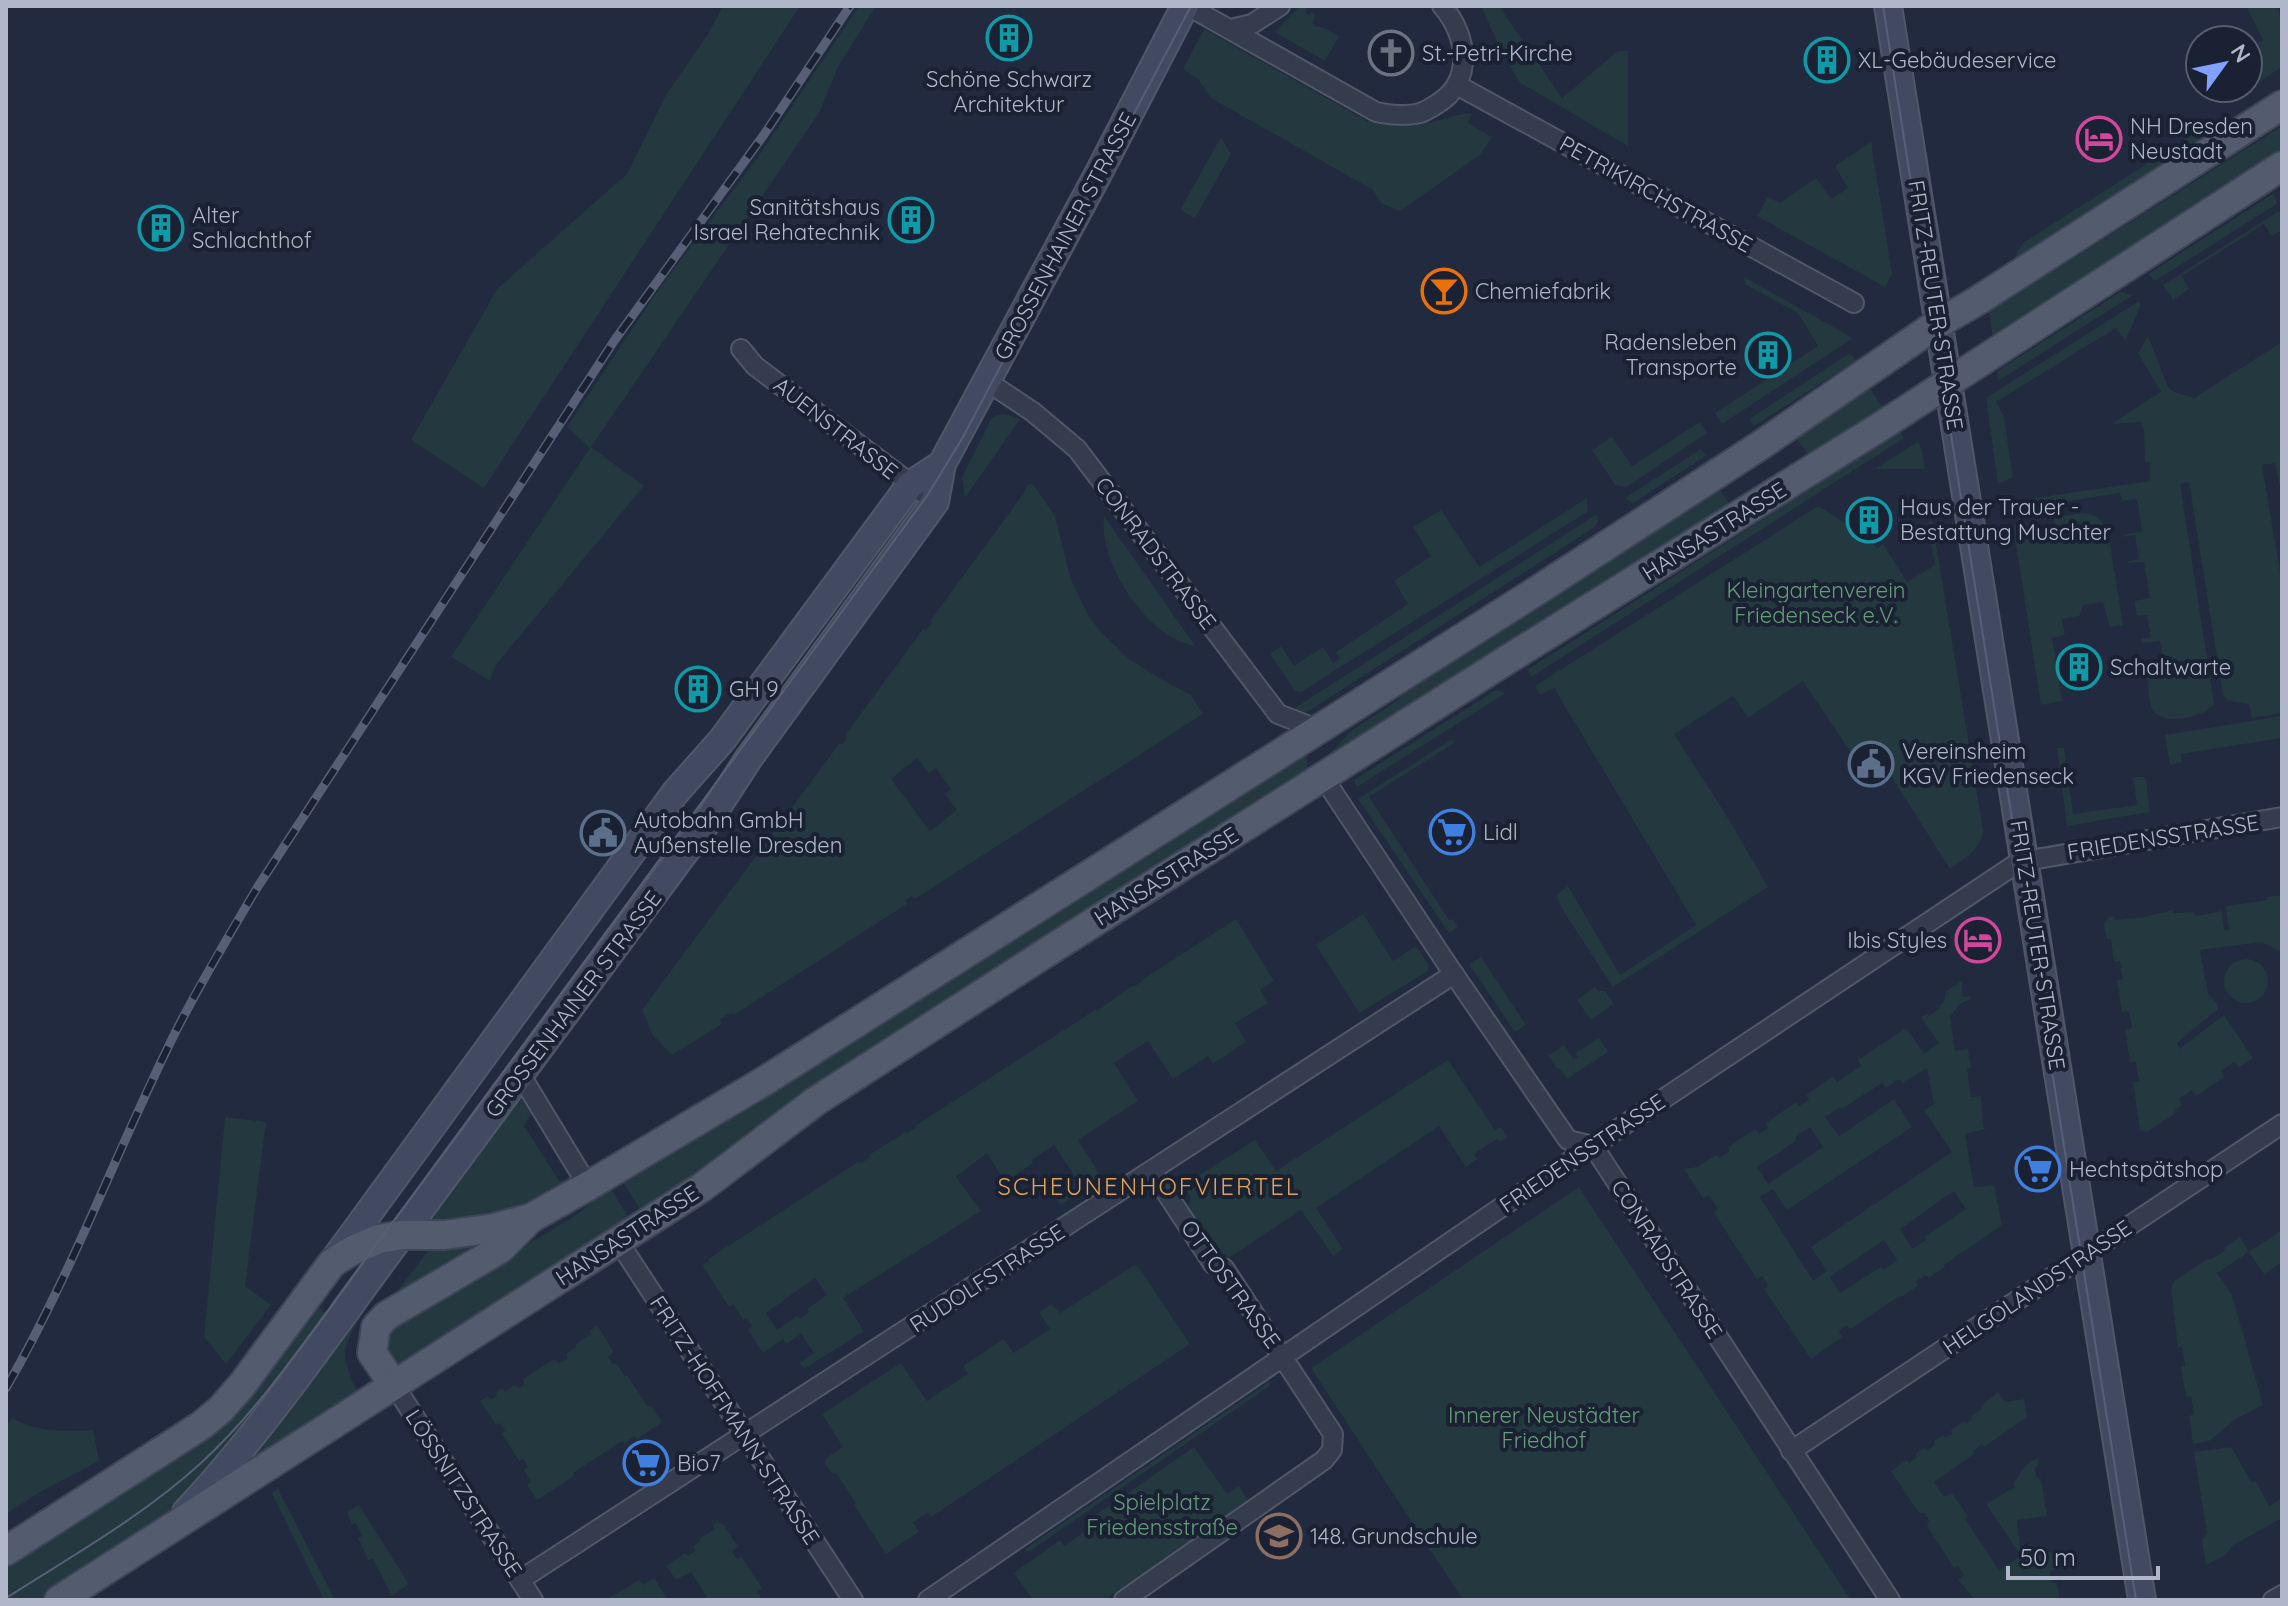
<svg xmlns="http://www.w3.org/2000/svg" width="2288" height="1606" viewBox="0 0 2288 1606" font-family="Quicksand,sans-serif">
	<rect width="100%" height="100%" fill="#212a3e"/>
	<g fill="#23383f" fill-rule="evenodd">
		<polygon points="723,6 800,6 484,488 411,440 497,289 627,174 666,95 708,34"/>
		<polygon points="859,6 876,6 838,67 819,113 591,447 644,486 495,666 490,681 451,657 590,448 567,427 661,286 758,157"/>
		<polygon points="1300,6 1307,8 1305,12 1309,15 1311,12 1315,15 1313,22 1316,27 1322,27 1339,36 1325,61 1275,32"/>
		<polygon points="1481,6 1499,6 1562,98 1618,51 1628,51 1628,146 1519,82 1499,46"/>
		<polygon points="2246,6 2278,6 2282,29 2282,67 2234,98 2228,88 2248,88 2248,49 2263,40"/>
		<path d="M1204,29L1367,121C1392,128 1415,126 1440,120C1451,117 1460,113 1472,113L1468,123L1492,137L1480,155L1400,211L1381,203L1373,190L1211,98L1198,79L1183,69Z"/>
		<polygon points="2282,126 2282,151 1993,338 1989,312"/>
		<polygon points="2195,133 2204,138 2012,261 2023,243"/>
		<polygon points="1221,137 1231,154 1195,218 1180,210"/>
		<polygon points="1871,142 1892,274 1885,287 1757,216 1768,197 1780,203 1816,178 1831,199 1848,188 1835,166"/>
		<polygon points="2274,193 2277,204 2155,281 2148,274"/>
		<polygon points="2279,211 2281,221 2280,231 2272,236 2264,224 2182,276 2189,289 2173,300 2163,285"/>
		<polygon points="1744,277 1853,338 1722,424 1715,413 1818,346 1798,313 1746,285"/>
		<polygon points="2120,292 2133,295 1998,381 1997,371"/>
		<polygon points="2139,301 2141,305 2125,341 2116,328 1996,402 2004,417 2013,477 1998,484 1986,398"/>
		<path d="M2148,336L2168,387L2174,392L2194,398L2282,342V496L2275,463L2262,465L2282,583V713L2252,718L2249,704L2229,701L2223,695L2189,482L2180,484L2214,704C2205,717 2162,727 2152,709C2148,701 2149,687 2147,678L2166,674L2160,641L2142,643L2141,639L2151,637L2147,615L2137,616L2134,601L2150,598L2144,562L2128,563V561L2139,559L2135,535L2124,537L2123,535L2142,531L2137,499L2122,501L2120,493L2004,511L2002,500L2011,498L2015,501L2150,481V462H2145L2144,430L2140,422L2111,424L2161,392L2138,353Z"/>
		<polygon points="1848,354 1853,356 1856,361 1754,426 1749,419"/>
		<polygon points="1870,388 1883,408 1808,454 1796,438"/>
		<polygon points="1006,414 1020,419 965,498 962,477 992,418 997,415"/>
		<polygon points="1700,422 1707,433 1627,487 1615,485 1592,450 1612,437 1632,466"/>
		<polygon points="1900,432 1904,438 1531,677 1527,670"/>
		<polygon points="1918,442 1922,450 1925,469 1874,469"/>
		<polygon points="1701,449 1706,456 1633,503 1625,498"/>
		<path d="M1033,484L1055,516L1070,577L1089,617L1102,633L1128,658L1159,678L1191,695L1203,714L915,899L912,896L906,900L907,904L734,1015L731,1013L720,1019L722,1024L672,1055L652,1034L642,1010L839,744H842L847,738L846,734L923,629L926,630L932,622L930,621L1023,494L1027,485ZM917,758L929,773L936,768L951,789L945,794L957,810L930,831L891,779Z"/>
		<polygon points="1718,486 1730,506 1329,757 1330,753 1351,731 1395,702 1433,666"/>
		<polygon points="1587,498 1587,512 1301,692 1295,691 1270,654 1281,646 1294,666 1323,647 1334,663 1340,658 1336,652 1408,604 1394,581 1431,556 1413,527 1441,510 1479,567"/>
		<path d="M1818,506L1869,538L1877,548L1883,544L1907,582L1935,565L1927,524L1932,520L1983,830C1982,848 1964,860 1950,869L1891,776L1874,787L1803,681L1748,718L1733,696L1674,734L1728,818L1768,887L1613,987L1562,909L1556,895L1568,886L1620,975L1696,925L1554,688L1540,695L1535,686Z"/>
		<path d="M2081,513C2094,514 2104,518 2107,532L2098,533L2099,544L2110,543L2123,625L2110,627L2103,602L2084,605L2079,616L2062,619L2065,635L2052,638L2062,701L2041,705L2013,525L2033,521L2035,532L2056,528L2054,518Z"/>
		<polygon points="1597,514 1598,521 1595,527 1312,709 1305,712 1293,709"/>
		<path d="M1104,516L1196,647C1189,644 1180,642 1173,638C1136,617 1099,559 1104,516Z"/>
		<polygon points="1496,690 1506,693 1357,787 1354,780"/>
		<polygon points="2282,716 2282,738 2181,754 2182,762 2170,765 2165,735"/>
		<polygon points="1452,739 1454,743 1369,797 1449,920 1453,919 1458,927 1449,933 1358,799"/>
		<polygon points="1306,748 1308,774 705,1169 642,1213 621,1178"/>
		<polygon points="2057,748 2064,748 2073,814 2137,805 2133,777 2143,777 2146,780 2150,812 2067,826"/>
		<polygon points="2282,895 2282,952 2262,942 2200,950 2208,994 2217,1003 2218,1009 2177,1043 2179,1049 2224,1015 2253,1058 2239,1067 2234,1062 2221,1071 2224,1077 2196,1096 2192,1090 2179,1099 2182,1105 2175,1110 2176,1113 2147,1132 2140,1130 2133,1082 2139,1081 2136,1062 2130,1063 2125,1030 2132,1028 2129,1011 2122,1012 2117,980 2123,979 2120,961 2114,962 2111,939 2107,939 2104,924 2109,917 2114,916 2115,920 2145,917 2173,910 2173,913 2193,912 2196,916 2222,911 2224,930 2229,930 2226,906 2267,900 2267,897"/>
		<polygon points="1363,914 1393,961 1416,946 1428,964 1428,971 1359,1013 1316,945"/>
		<path d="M1236,919L1274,981L1260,990L1268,1003L1235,1023L1246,1042L1213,1064L1208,1056L1173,1079L1148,1041L1114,1063L1138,1101L1078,1140L1102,1178L1060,1205L1053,1194L1076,1178L1054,1145L1032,1160L1033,1163L1005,1182L987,1153L956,1177L981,1211L843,1298L864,1331L804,1369L800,1363L814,1353L801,1334L786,1344L783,1339L763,1353L748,1330L752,1326L747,1318L743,1320L733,1304L729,1307L702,1265L709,1261L708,1259L858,1162L860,1164L870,1157L869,1155L905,1132L907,1133L916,1128L915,1126L1095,1010L1097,1011L1132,986L1133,987L1143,981L1142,980ZM815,1278L827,1295L807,1309L809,1312L800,1319L797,1316L777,1330L766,1313Z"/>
		<polygon points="1481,957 1526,1025 1515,1032 1469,964"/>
		<circle cx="2246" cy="981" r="22"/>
		<path d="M1962,981L1963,997L1971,996V999L1961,1003L1950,1016L1955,1051L1968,1049L1971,1068L1967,1069L1971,1097L1981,1096L1983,1127L1986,1129L1965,1134L1974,1187L1994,1185L2002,1225L1944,1265L1945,1267L1929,1278L1926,1275L1916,1281L1918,1286L1901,1297L1899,1296L1851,1329L1846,1325L1839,1331L1842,1337L1811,1359L1764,1289L1768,1285L1762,1276L1757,1279L1714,1213L1718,1209L1709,1195L1703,1198L1684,1169L1697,1167L1716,1155L1719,1158L1730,1151L1728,1147L1755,1129L1759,1134L1768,1128L1766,1123L1796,1102L1799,1106L1809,1100L1806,1095L1833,1076L1837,1082L1861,1066L1858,1060L1906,1028L1924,1054L1939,1043L1921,1017L1927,1014L1929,1016L1940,1008L1939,1006L1944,1002L1946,991ZM1927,1068L1934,1104L1924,1110L1952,1152L1811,1247L1827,1271L1813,1281L1760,1197L1773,1189L1787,1210L1912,1127L1894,1099L1839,1136L1825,1117L1840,1107L1842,1109L1882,1083L1886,1088L1899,1079L1902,1083ZM1810,1127L1823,1147L1768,1184L1757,1167L1797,1140L1795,1138ZM1954,1191L1966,1209L1924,1237L1926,1240L1912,1249L1900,1229ZM1884,1240L1897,1260L1884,1270L1881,1267L1840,1293L1830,1277Z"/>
		<polygon points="1595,987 1598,991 1605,991 1614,1004 1591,1020 1577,1000"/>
		<polygon points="1599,1038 1608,1052 1567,1079 1559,1068 1557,1069 1545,1050 1550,1055 1564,1045 1574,1060 1578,1057 1576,1053"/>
		<polygon points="1448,1060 1495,1130 1501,1127 1507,1137 1500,1142 1497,1139 1474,1154 1477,1159 1466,1167 1439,1126 1316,1208 1343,1249 1333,1256 1301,1210 1230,1257 1213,1250 1187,1211 1191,1197 1183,1185 1255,1140 1276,1171"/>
		<polygon points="520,1096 531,1112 524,1126 560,1182 571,1175 575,1181 532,1205 463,1221 430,1222 427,1220"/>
		<polygon points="225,1117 266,1122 245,1286 271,1305 226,1364 204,1337"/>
		<polygon points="609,1186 631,1221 401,1366 395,1366 381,1345 384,1331 578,1214"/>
		<polygon points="1579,1187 1851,1600 1463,1600 1311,1368"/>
		<polygon points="2282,1230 2282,1262 2264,1274 2249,1252 2217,1273 2232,1295 2263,1405 2237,1418 2209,1441 2193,1444 2189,1416 2194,1414 2191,1396 2186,1397 2181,1367 2185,1366 2182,1347 2178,1348 2171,1287 2174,1281 2209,1258 2210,1260 2225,1251 2224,1248 2240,1237 2249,1252"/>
		<polygon points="480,1246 385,1308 429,1249"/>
		<polygon points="1133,1266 1138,1266 1190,1344 931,1517 928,1513 913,1522 919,1532 886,1554 854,1505 856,1503 836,1473 832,1474 825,1463 826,1458 843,1447 822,1414 901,1363 927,1401 968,1374 963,1366 1004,1339 1013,1353 1050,1329 1039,1312 1052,1304 1060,1313"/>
		<polygon points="315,1305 330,1316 193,1496 114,1554 41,1600 6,1600 6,1565 152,1470"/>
		<path d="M361,1305L366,1309C342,1347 338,1353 359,1395L247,1464Z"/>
		<polygon points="597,1325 614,1352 608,1357 613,1364 616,1363 625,1376 627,1375 648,1407 651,1406 662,1422 637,1439 635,1436 624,1444 622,1441 573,1473 574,1476 537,1500 527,1485 531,1482 524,1470 528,1467 523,1459 519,1461 502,1434 505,1431 500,1423 496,1425 480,1401 488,1396 491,1400 497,1395 496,1392 502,1388 505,1392 514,1385 519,1388 524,1385 523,1379 554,1359 559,1363 567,1359 566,1354 576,1347 575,1345 591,1334 589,1331"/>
		<polygon points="1269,1382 1271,1385 1027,1553 1025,1549"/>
		<path d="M1998,1392L2005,1402L2024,1399L2027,1417L1984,1447L1982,1444L1973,1451L1974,1454L1934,1482L1944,1497L1952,1493L1968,1517L1965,1519L1999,1570L2021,1556L1986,1504L2015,1487L2013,1483C2020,1474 2026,1462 2038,1458L2039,1464L2035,1468L2036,1476L2041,1479L2047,1516L2017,1520L2021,1556L2052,1552L2055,1569L2050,1571L2052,1583H2057L2060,1600H1975L1958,1580L1964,1575L1958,1566L1954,1568L1927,1526L1929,1520L1925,1513H1919L1891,1471L1907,1460L1909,1463L1917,1457L1915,1454L1924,1448L1927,1450L1935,1445L1934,1441L1943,1435L1945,1438L1952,1434L1951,1430L1964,1421L1966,1424L1972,1419L1971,1416L1982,1409L1981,1406Z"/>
		<path d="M12,1418C40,1433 62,1431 93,1430L99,1461L40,1492L6,1514V1427Z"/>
		<polygon points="1194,1447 1227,1494 1239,1486 1248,1500 1104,1600 1033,1600 1014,1573 1060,1540 1064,1546 1100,1521 1096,1515"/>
		<polygon points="2231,1447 2252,1483 2256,1481 2269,1506 2282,1498 2282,1518 2232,1546 2226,1555 2206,1565 2202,1540 2207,1533 2194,1452"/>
		<polygon points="278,1489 335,1600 324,1600 272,1493"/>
		<polygon points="359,1505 409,1584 392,1596 373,1559 368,1560 358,1538 362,1536 356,1523 352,1525 347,1512"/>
		<polygon points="717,1522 723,1524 738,1547 732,1551 737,1559 741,1556 762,1588 757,1592 763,1600 766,1598 768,1600 709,1600 691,1572 676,1580 666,1566 685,1553 688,1556 695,1551 693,1546 700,1541 699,1539 715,1529 713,1525"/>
		<polygon points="654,1578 668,1600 606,1600 639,1580 643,1585"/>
	</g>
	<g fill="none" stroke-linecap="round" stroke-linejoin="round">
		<g stroke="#505769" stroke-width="22">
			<g id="minor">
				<path d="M1188,6L1376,112C1391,115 1406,117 1420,113C1426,111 1432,107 1437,104C1474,82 1468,35 1442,6"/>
				<polyline points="1231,29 1252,24 1280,6"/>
				<polyline points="1457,85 1854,303"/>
				<polyline points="741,349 755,366 935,502"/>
				<polyline points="988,382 1033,412 1077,449 1278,714 1317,729"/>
				<polyline points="1323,777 1449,967 1568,1140 1593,1146 1890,1600"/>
				<polyline points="520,1074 588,1186"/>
				<polyline points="618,1241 853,1600"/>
				<polyline points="394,1385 533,1600"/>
				<polyline points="1791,1451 2282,1124"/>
				<polyline points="520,1580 1454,974"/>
				<polyline points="928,1600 1525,1191 2019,862 2282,817"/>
				<polyline points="1124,1600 1324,1460 1332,1450 1333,1434 1224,1268 1213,1264 1152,1171"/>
				<polyline points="2273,1600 2282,1595"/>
			</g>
		</g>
		<g stroke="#505769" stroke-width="30">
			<g id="secondary">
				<polyline points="1888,6 2142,1600"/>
				<polyline points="332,1263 675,793 722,740 910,485 942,464"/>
				<path d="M186,1512C261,1432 323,1341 388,1253C496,1109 603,964 710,818L749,758L935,502L942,464L1097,176L1185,6"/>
			</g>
		</g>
		<g stroke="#3e4557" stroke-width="32">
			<g id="primary">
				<polyline points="394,1385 372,1353 376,1327 386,1316 500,1249 528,1221"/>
				<polyline points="6,1551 202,1425 221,1409 242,1385 332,1263 353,1250 379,1239 402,1235 445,1235 494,1228 531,1218 588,1186 766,1080 1538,590 1764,443 1934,326 1977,301 2282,105"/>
				<polyline points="59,1600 701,1188 816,1101 1058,945 1502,663 1883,425 2282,166"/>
			</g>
		</g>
		<use href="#minor" stroke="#353c4e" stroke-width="18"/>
		<use href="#secondary" stroke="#424a62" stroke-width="26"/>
		<use href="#primary" stroke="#535b6e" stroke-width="28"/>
		<g stroke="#565f76" stroke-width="2">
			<polyline points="1883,6 2136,1600"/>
			<path d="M6,1598C72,1556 143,1516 201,1463C252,1416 288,1364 329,1309C356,1271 384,1234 412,1196L927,496L963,437L1191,6"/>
		</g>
		<g stroke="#565f76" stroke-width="9">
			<path id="rail" d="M6,1388C72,1274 117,1149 176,1031C201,982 229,935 257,888L614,341L763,136L850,6"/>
		</g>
		<use href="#rail" stroke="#1a2133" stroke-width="6" stroke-dasharray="18" stroke-linecap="butt"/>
	</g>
	<defs>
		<g id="building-ring" transform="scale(2.3)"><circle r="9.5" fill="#1a2133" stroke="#0f9aa8" stroke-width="1.5"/><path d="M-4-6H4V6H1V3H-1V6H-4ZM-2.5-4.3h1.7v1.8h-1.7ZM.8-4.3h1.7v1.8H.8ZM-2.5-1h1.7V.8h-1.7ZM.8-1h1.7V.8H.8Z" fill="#0f9aa8"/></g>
		<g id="church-ring" transform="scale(2.3)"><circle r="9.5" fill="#1a2133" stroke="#6b7280" stroke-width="1.5"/><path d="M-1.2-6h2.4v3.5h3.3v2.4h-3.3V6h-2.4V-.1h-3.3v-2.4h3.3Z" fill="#6b7280"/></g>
		<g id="hotel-ring" transform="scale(2.3)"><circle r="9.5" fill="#1a2133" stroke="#d1479c" stroke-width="1.5"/><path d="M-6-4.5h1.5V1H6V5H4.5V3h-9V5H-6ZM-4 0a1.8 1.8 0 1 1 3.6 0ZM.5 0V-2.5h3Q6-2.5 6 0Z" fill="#d1479c"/></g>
		<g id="bar-ring" transform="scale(2.3)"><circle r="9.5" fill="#1a2133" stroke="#e8710a" stroke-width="1.5"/><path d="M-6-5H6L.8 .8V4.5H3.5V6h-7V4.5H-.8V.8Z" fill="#e8710a"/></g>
		<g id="civic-ring" transform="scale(2.3)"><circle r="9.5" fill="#1a2133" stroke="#5c6f8a" stroke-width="1.5"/><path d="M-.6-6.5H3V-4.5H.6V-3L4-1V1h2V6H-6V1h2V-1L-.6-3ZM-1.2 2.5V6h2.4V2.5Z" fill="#5c6f8a"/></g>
		<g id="supermarket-ring" transform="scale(2.3)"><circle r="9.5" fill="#1a2133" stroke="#3f7fe0" stroke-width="1.5"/><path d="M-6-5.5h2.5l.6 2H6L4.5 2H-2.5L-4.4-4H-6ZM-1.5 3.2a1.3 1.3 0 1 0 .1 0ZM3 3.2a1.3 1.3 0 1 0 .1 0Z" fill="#3f7fe0"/></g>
		<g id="school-ring" transform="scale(2.3)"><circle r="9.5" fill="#1a2133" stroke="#8d6e63" stroke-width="1.5"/><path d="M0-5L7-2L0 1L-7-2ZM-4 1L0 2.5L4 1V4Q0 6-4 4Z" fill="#8d6e63"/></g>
	</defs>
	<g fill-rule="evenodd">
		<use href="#building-ring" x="1009" y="38"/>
		<use href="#church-ring" x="1391" y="53"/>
		<use href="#building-ring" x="1827" y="60"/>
		<use href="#hotel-ring" x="2099" y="139"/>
		<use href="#building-ring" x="911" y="220"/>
		<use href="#building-ring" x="161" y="228"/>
		<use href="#bar-ring" x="1444" y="291"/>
		<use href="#building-ring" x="1768" y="355"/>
		<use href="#building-ring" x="1869" y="520"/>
		<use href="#building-ring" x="2079" y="667"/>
		<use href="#building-ring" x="698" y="689"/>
		<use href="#civic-ring" x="1871" y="764"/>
		<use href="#supermarket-ring" x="1452" y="832"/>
		<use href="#civic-ring" x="603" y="833"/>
		<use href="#hotel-ring" x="1978" y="940"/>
		<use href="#supermarket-ring" x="2038" y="1169"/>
		<use href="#supermarket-ring" x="646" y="1463"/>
		<use href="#school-ring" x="1279" y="1536"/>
	</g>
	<g text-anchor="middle" stroke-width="8" stroke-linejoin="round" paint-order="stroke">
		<g font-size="22" fill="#b0b7ca" stroke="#1a2133" text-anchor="start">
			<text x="1422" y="61">St.-Petri-Kirche</text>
			<text x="1858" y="68">XL-Gebäudeservice</text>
			<text x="1009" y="87" text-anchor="middle">Schöne Schwarz<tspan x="1009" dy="25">Architektur</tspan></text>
			<text x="2130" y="134">NH Dresden<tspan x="2130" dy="25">Neustadt</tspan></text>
			<text x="880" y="215" text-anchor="end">Sanitätshaus<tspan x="880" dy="25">Israel Rehatechnik</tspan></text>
			<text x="192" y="223">Alter<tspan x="192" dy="25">Schlachthof</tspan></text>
			<text x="1475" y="299">Chemiefabrik</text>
			<text x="1737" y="350" text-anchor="end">Radensleben<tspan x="1737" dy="25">Transporte</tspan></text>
			<text x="1900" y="515">Haus der Trauer -<tspan x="1900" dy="25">Bestattung Muschter</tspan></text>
			<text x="2110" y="675">Schaltwarte</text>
			<text x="729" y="697">GH 9</text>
			<text x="1902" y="759">Vereinsheim<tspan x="1902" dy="25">KGV Friedenseck</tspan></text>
			<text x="634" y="828">Autobahn GmbH<tspan x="634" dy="25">Außenstelle Dresden</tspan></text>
			<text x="1483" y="840">Lidl</text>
			<text x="1947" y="948" text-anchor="end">Ibis Styles</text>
			<text x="2069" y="1177">Hechtspätshop</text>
			<text x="677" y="1471">Bio7</text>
			<text x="1310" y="1544">148. Grundschule</text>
		</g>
		<g font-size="22" fill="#b0b7ca" stroke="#1a2133">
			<text transform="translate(1656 194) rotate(29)" y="8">PETRIKIRCHSTRASSE</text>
			<text transform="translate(1065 236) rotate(-62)" y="8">GROSSENHAINER STRASSE</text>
			<text transform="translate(1936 305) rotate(81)" y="8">FRITZ-REUTER-STRASSE</text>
			<text transform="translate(836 428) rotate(38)" y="8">AUENSTRASSE</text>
			<text transform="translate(1714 531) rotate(-32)" y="8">HANSASTRASSE</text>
			<text transform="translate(1156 553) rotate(53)" y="8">CONRADSTRASSE</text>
			<text transform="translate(2163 837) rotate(-9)" y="8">FRIEDENSSTRASSE</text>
			<text transform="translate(1166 876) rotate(-32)" y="8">HANSASTRASSE</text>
			<text transform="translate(2038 945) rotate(81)" y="8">FRITZ-REUTER-STRASSE</text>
			<text transform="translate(573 1004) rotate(-53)" y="8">GROSSENHAINER STRASSE</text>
			<text transform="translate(1582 1153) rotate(-34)" y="8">FRIEDENSSTRASSE</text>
			<text transform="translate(627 1235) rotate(-33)" y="8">HANSASTRASSE</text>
			<text transform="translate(1667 1259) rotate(57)" y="8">CONRADSTRASSE</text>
			<text transform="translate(987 1278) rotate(-33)" y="8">RUDOLFSTRASSE</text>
			<text transform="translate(1231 1284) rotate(54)" y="8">OTTOSTRASSE</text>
			<text transform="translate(2037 1287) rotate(-34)" y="8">HELGOLANDSTRASSE</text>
			<text transform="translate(735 1420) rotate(57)" y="8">FRITZ-HOFFMANN-STRASSE</text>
			<text transform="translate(464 1493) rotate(57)" y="8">LÖSSNITZSTRASSE</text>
		</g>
		<g font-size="22" fill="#659d79" stroke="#1a2133">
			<text x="1816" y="598">Kleingartenverein<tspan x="1816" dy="25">Friedenseck e.V.</tspan></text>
			<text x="1544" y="1423">Innerer Neustädter<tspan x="1544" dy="25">Friedhof</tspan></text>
			<text x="1162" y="1510">Spielplatz<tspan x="1162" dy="25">Friedensstraße</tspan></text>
		</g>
		<g font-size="24" letter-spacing="2" fill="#dfa356" stroke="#1a2133">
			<text x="1149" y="1195">SCHEUNENHOFVIERTEL</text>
		</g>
	</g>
	<rect width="2288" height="1606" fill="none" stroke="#b0b7ca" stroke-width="16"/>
	<g transform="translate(2224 64) rotate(57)"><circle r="38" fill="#1a2133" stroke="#565d6f" stroke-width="2"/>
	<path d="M0-6L14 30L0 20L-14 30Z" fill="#80a1ff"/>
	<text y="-12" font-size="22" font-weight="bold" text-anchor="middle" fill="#b0b7ca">N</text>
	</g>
	<path d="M2008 1566v12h150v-12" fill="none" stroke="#b0b7ca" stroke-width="4"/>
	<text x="2020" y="1566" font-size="24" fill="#b0b7ca" stroke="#1a2133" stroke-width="6" paint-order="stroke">50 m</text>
</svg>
